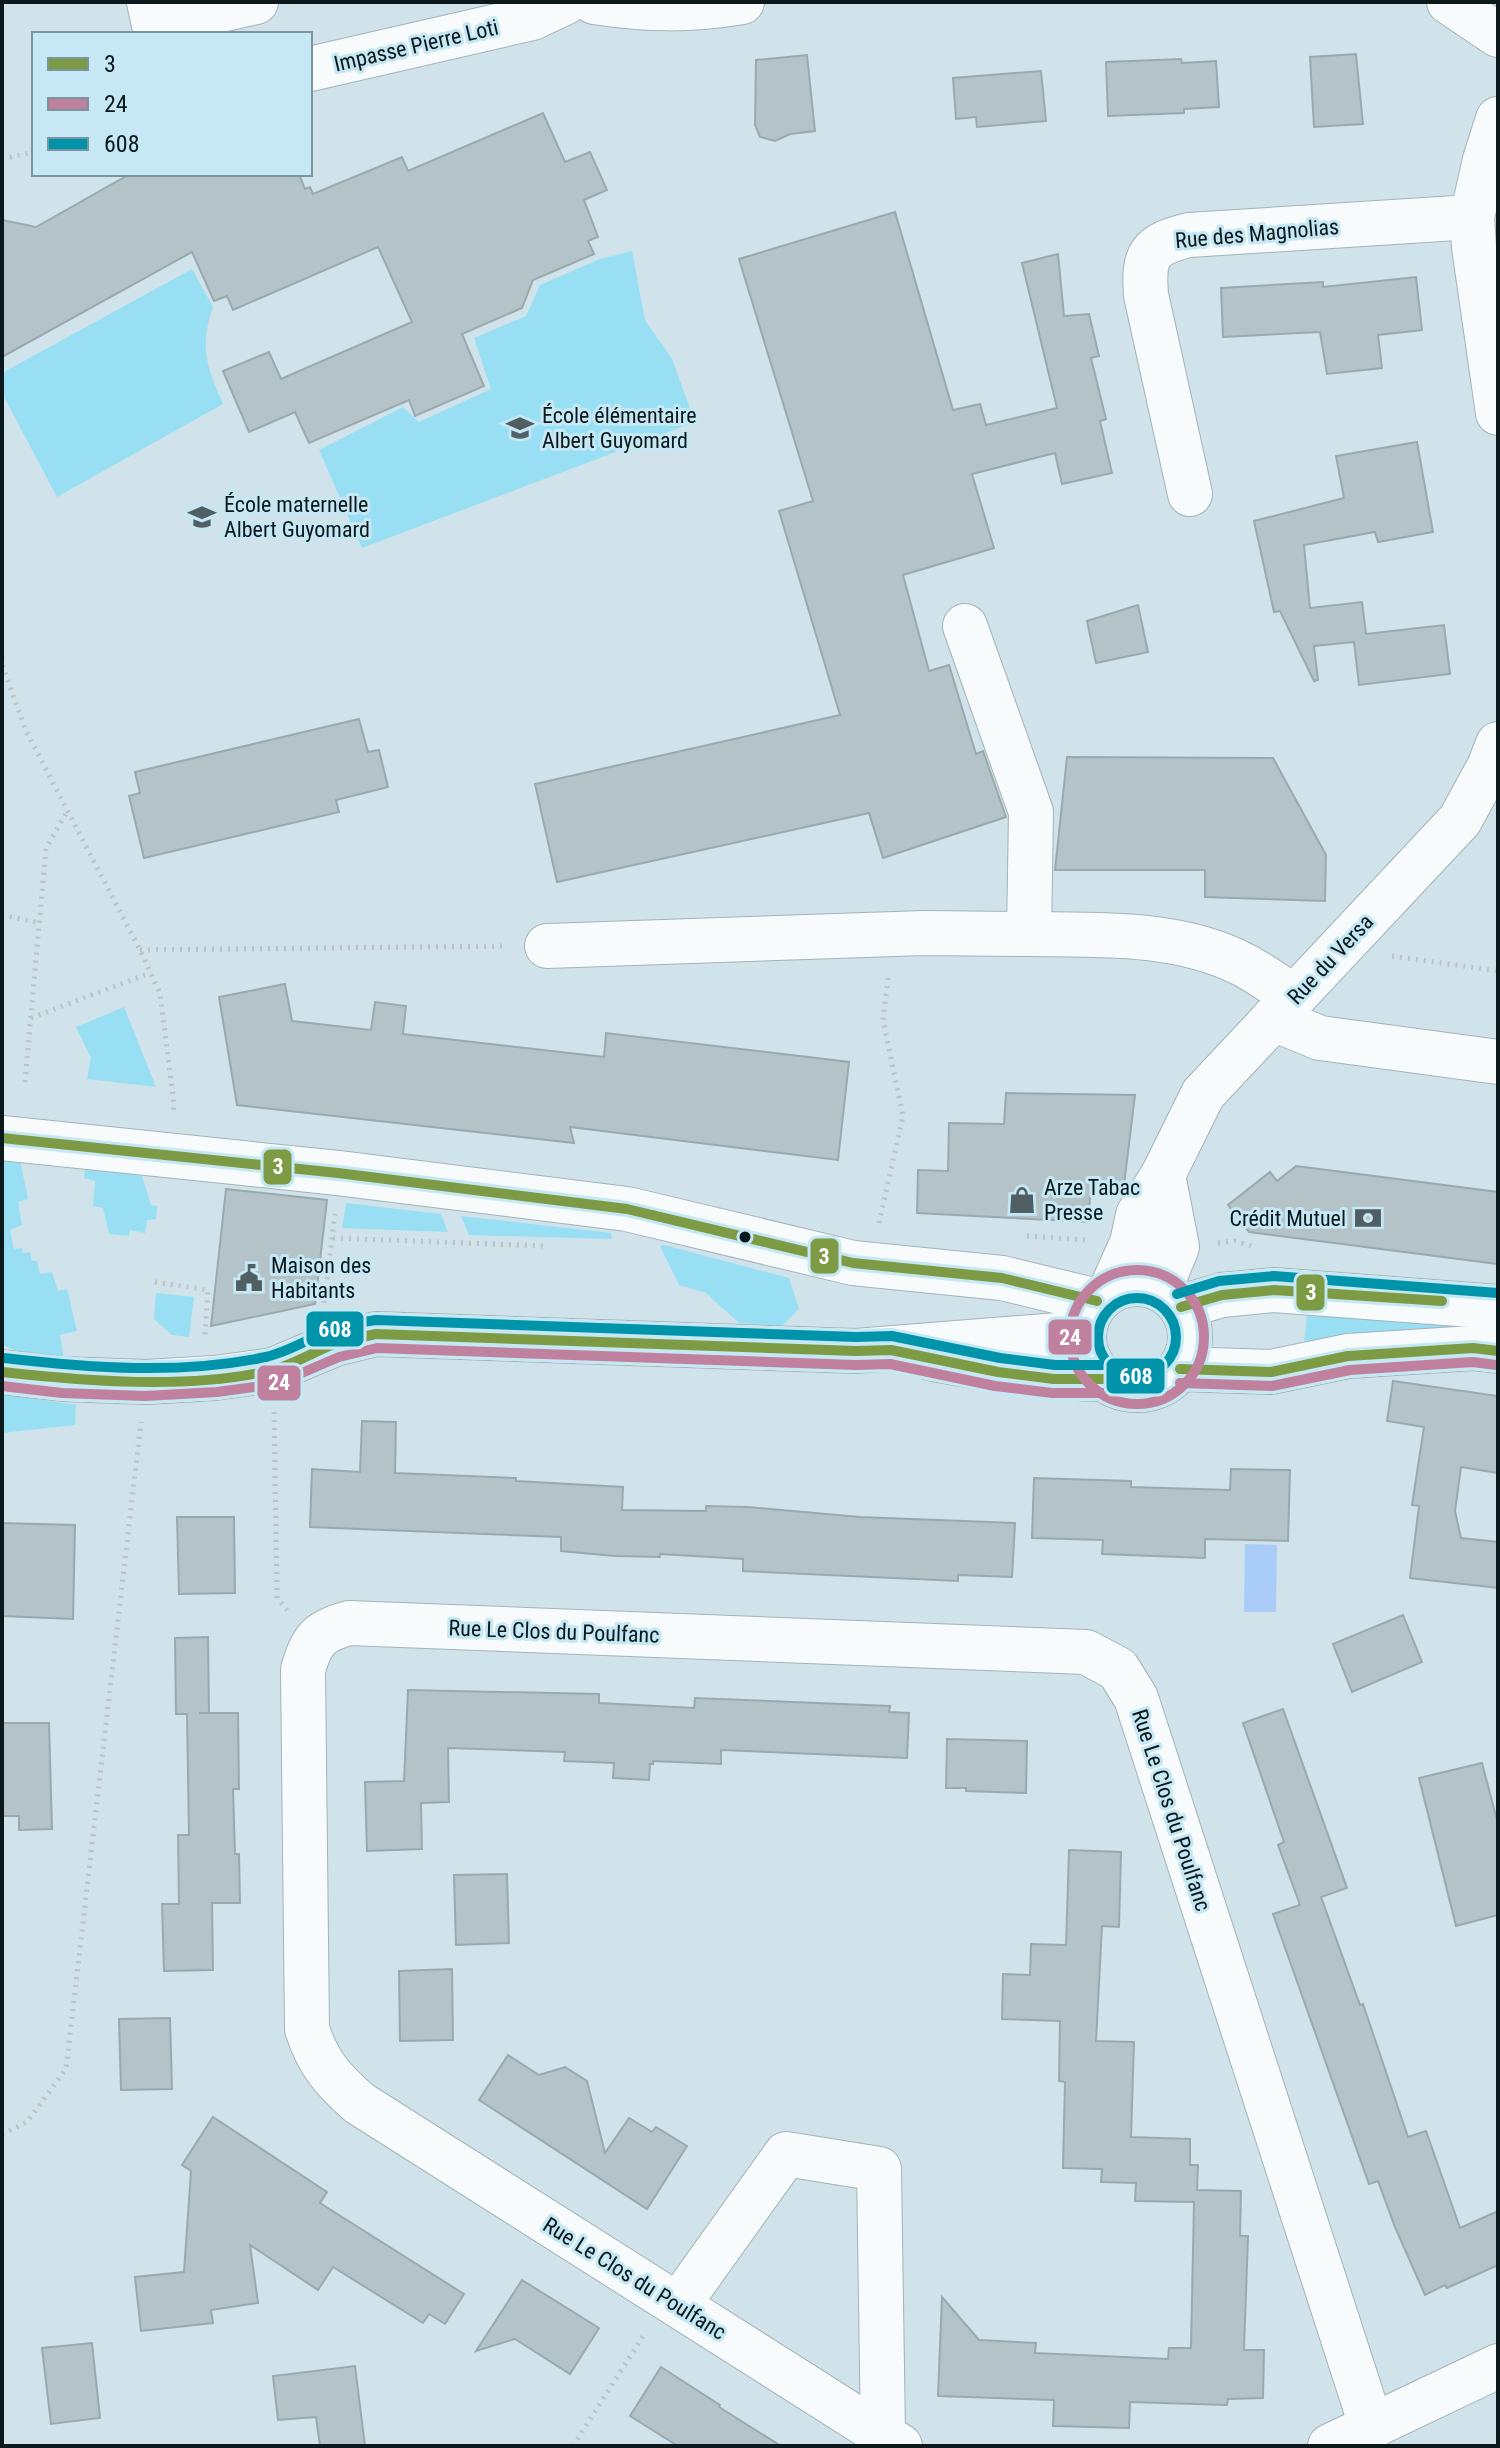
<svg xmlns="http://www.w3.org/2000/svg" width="1500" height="2448" viewBox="0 0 1500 2448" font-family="'Roboto Condensed',sans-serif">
	<rect width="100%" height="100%" fill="#d0e3ea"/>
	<g fill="#98dff4">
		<polygon points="632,251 645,320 672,359 695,422 362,548 319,450 403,407 419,422 491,389 474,338 526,316 540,285 600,259"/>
		<path d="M192,269L213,307C199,347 207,367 223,404L57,497L2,393V373Z"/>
		<polygon points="124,1007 156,1087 87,1079 91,1058 76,1027"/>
		<polygon points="2,1155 19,1155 28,1199 18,1202 22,1225 10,1230 14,1249 22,1248 23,1253 30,1252 32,1261 37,1261 40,1274 52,1272 58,1291 67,1289 77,1331 60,1335 64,1359 28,1355 2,1345"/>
		<polygon points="86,1161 139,1167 151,1205 157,1206 156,1219 147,1220 145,1233 130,1230 129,1236 109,1234 103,1208 93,1206 95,1181 84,1178"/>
		<polygon points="346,1203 441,1214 448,1232 342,1228"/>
		<polygon points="461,1216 611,1233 612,1239 469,1235"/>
		<polygon points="664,1245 789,1278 799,1309 782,1326 739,1323 706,1293 679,1285 660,1246"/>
		<polygon points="156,1293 194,1297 189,1337 172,1335 154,1319"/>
		<polygon points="1307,1311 1498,1322 1498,1333 1304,1347"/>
		<polygon points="2,1394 76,1405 75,1425 2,1433"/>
	</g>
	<polygon fill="#aaccf9" points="1245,1544 1277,1545 1276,1612 1244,1612"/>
	<g fill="#b3c3c7" stroke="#9aa9ad" stroke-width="2">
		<polygon points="1356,54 1363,124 1314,127 1310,57"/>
		<polygon points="807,55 815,131 790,134 775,141 760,137 755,125 756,60"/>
		<polygon points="1181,59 1182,63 1216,61 1219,107 1184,109 1184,113 1108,116 1106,62"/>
		<polygon points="1041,71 1046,121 977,127 976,117 956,119 953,78"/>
		<polygon points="543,113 565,162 590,152 607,190 584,200 598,237 588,241 594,254 533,280 522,308 462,334 484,386 415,416 409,400 309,443 295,412 249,432 223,371 269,352 281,379 412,322 378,247 233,310 227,296 214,301 192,252 2,357 2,220 36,227 130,174 299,174 305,189 310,187 313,194 402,157 408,171"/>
		<polygon points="895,212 953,410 980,404 986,425 1057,408 1022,263 1058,254 1064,316 1089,314 1099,356 1091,358 1106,419 1100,421 1112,473 1062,484 1055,453 972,474 994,548 903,575 929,671 949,665 976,754 983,751 1006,817 883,858 869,813 557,882 535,784 840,715 779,511 813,501 739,259"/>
		<polygon points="1416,277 1422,330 1378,335 1382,368 1327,374 1320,332 1223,337 1221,288 1323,282 1323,287"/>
		<polygon points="1417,442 1433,532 1378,542 1375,532 1304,545 1310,608 1362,602 1366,634 1444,625 1450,674 1359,685 1354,642 1314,646 1318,680 1314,681 1280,611 1274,612 1254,521 1344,498 1336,456"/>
		<polygon points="1138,605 1148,652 1096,663 1087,621"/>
		<polygon points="359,719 368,752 379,750 388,787 336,800 339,812 144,858 129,796 140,793 135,772"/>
		<polygon points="1067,757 1273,758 1326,855 1325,901 1205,897 1205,870 1055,870"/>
		<polygon points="285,984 292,1021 371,1030 375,1002 406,1006 403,1034 604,1057 606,1033 849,1062 838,1160 570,1127 574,1143 237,1105 219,997"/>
		<polygon points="1006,1093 1135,1095 1124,1185 1091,1185 1088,1222 917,1213 918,1170 948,1171 949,1123 1004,1124"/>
		<polygon points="1296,1166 1498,1192 1498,1264 1249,1232 1228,1205 1270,1172 1277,1181"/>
		<polygon points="226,1189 327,1200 315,1304 211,1326"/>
		<polygon points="1393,1381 1498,1396 1498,1473 1461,1467 1455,1511 1461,1538 1498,1542 1498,1588 1410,1578 1419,1506 1412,1505 1424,1427 1387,1421"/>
		<polygon points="362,1421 396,1422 395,1473 516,1478 516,1481 623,1487 622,1510 706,1511 706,1506 748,1507 860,1517 1015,1523 1012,1577 958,1575 958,1581 743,1571 743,1559 660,1554 660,1557 615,1556 561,1551 561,1537 310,1527 312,1469 360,1472"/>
		<polygon points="1231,1469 1290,1470 1288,1541 1205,1539 1205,1558 1102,1554 1103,1540 1032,1538 1034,1478 1131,1481 1131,1487 1230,1490"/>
		<polygon points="177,1517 234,1517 235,1593 179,1594"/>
		<polygon points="2,1523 75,1525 73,1619 2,1616"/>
		<polygon points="1403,1615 1422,1662 1352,1692 1333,1644"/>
		<polygon points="208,1637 209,1713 199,1713 238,1713 239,1789 233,1789 235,1854 239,1854 240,1903 212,1903 213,1970 164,1971 162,1904 179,1904 178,1835 189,1835 187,1714 176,1714 175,1638"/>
		<polygon points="408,1690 599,1694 599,1703 694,1708 695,1698 890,1706 889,1712 909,1713 907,1758 721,1750 721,1764 653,1761 653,1764 650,1764 649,1780 613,1778 614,1763 564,1761 565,1752 448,1748 449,1802 421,1803 422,1849 367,1851 365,1782 404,1781"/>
		<polygon points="1283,1709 1347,1888 1321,1897 1360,2005 1363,2004 1408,2137 1426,2131 1460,2228 1498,2211 1498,2265 1447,2288 1445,2285 1425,2295 1395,2227 1378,2181 1369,2184 1273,1914 1300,1905 1278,1845 1284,1842 1243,1723"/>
		<polygon points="2,1723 49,1723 52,1829 19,1830 19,1816 2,1816"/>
		<polygon points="947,1739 1027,1741 1026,1793 966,1791 966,1788 946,1788"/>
		<polygon points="1482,1763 1498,1824 1498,1915 1456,1926 1419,1778"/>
		<polygon points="1069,1850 1121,1852 1119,1927 1102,1926 1096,2041 1134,2042 1131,2137 1190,2139 1190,2165 1198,2165 1197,2190 1241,2191 1240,2236 1248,2236 1244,2350 1264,2350 1263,2398 1228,2399 1227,2405 1130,2402 1129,2428 1053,2426 1054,2400 938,2396 942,2297 979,2340 1036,2343 1035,2353 1168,2359 1169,2348 1191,2348 1194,2202 1135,2201 1136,2183 1101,2182 1102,2169 1063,2168 1065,2082 1059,2081 1060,2021 1002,2019 1003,1974 1030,1975 1031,1944 1066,1945"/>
		<polygon points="507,1874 509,1943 456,1945 454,1875"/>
		<polygon points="452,1969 453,2040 400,2041 399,1971"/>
		<polygon points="170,2018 172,2089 121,2090 119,2019"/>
		<polygon points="508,2055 539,2075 565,2067 587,2081 605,2153 629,2118 652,2132 656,2127 687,2146 647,2209 479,2100"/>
		<polygon points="213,2117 327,2192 320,2203 464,2294 445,2324 429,2314 423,2323 333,2267 318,2290 250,2245 258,2303 211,2310 213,2323 141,2331 135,2277 184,2272 191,2171 182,2165"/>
		<polygon points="522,2280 599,2328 570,2374 515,2339 476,2351"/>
		<polygon points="92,2343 100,2418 51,2424 42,2348"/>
		<polygon points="355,2366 365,2446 320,2446 316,2417 278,2420 273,2376"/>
		<polygon points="661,2367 720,2405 719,2407 781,2446 678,2446 630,2416"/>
	</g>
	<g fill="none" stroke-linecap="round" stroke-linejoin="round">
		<g stroke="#a3b3b8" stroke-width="46">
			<g id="minor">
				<polyline points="149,2 154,25 256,2"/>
				<path d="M594,2C647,10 689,11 742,2"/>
				<polyline points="1449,2 1498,35"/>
				<polyline points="310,69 532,18 566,2"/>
				<polyline points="1498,119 1485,160 1472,217 1474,247 1498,413"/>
				<path d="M1190,494L1146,295C1143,254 1149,245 1189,235L1472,217"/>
				<path d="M965,626L1031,812L1029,934C1099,935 1177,931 1242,964C1260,973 1277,986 1294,997"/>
				<polyline points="547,946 924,933 1029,934"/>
				<polyline points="1273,1019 1320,1038 1498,1062"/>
				<polyline points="2,1138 338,1173 627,1209 853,1263 1002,1278 1097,1301"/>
				<polyline points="1160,1288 1177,1247 1163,1175"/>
				<polyline points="1111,1290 1132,1243 1138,1215 1163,1175 1203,1094 1460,820 1489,767 1498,744"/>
				<polyline points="678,2305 786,2154 879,2169 883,2435"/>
				<path d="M900,2446L359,2103C332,2079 318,2063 307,2029L303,1670C311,1640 319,1631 349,1623L1086,1652L1118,1669L1136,1698L1372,2428"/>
				<polyline points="1330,2446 1498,2366"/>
			</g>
		</g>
		<g stroke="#a3b3b8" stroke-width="46">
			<g id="major">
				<circle cx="1137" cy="1337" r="53"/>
				<polyline points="1181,1307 1222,1295 1274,1290 1498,1307"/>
				<path d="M933,1359C991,1370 1045,1378 1104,1379"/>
				<polyline points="1180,1369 1271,1372 1348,1356 1473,1348 1498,1351"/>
				<polyline points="2,1372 63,1379 146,1382 215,1378 273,1370 335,1344 376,1334 856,1351 1083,1333"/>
			</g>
		</g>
		<g stroke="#bdc2c4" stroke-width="5" stroke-dasharray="2 6" stroke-linecap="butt">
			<polyline points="2,159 34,152"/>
			<polyline points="2,657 3,667 26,731 140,950 160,993 174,1104 173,1114"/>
			<polyline points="2,915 40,923"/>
			<polyline points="140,950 507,946"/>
			<polyline points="1392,956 1498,971"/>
			<polyline points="31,1018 150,973"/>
			<polyline points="25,1082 46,848 68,810"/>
			<polyline points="879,1223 903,1116 883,1020 888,978"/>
			<polyline points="1027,1236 1085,1240"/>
			<polyline points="333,1238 544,1246"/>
			<polyline points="1218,1243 1235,1241 1251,1246"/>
			<polyline points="155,1282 208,1290 205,1335"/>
			<polyline points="324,1303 335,1214"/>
			<polyline points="274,1412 277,1598 287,1610"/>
			<polyline points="2,2134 27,2122 66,2069 141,1422"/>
			<polyline points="573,2446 645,2333"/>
		</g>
		<use href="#minor" stroke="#f8fbfc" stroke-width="44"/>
		<use href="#major" stroke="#f8fbfc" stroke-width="44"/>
		<g stroke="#c5e8f4" stroke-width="16">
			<g id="bus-1">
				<polyline points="2,1138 338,1173 627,1209 853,1263 1002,1278 1097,1301"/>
				<polyline points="1181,1307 1222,1295 1274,1290 1442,1301"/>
				<polyline points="1180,1369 1271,1372 1348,1356 1473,1348 1498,1351"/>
				<path d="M2,1372C85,1381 190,1390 272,1370C293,1365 313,1352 334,1344C348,1340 362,1337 376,1334L856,1351L891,1350L998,1372L1054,1379H1104"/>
			</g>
		</g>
		<g stroke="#c5e8f4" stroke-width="16">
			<g id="bus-2">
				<circle cx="1137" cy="1337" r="67"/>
				<polyline points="1180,1383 1272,1386 1350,1370 1473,1362 1496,1365"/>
				<polyline points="2,1386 62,1393 145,1396 217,1392 276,1384 339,1357 377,1348 856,1365 890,1364 995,1386 1052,1393 1104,1393"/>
			</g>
		</g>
		<g stroke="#c5e8f4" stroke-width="16">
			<g id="bus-3">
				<polyline points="1177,1294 1219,1281 1274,1276 1498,1293"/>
				<circle cx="1137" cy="1337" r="39"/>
				<path d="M4,1358C90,1368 180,1375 266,1357C288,1352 308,1339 329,1331C344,1326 361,1322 376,1320L856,1337L892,1336L1000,1358L1055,1365H1104"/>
			</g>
		</g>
		<use href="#bus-1" stroke="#7d9a45" stroke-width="10"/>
		<use href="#bus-2" stroke="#bf819d" stroke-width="10"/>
		<use href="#bus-3" stroke="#0094ab" stroke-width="10"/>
	</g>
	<defs>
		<g id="school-bare" transform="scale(2.16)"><path d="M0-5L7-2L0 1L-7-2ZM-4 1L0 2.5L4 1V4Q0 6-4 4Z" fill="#505f64" stroke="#c5e8f4" stroke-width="2.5" paint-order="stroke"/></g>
		<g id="shop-bare" transform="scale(2.16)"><path d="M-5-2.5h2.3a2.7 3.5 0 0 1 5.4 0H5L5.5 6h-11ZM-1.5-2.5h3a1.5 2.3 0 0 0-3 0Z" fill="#505f64" stroke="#c5e8f4" stroke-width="2.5" paint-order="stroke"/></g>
		<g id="bank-bare" transform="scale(2.16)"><path d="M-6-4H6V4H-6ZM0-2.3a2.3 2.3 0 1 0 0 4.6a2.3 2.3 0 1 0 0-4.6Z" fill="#505f64" stroke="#c5e8f4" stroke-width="2.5" paint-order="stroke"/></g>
		<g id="civic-bare" transform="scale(2.16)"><path d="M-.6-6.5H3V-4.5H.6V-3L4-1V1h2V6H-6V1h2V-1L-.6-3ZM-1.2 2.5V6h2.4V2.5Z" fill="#505f64" stroke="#c5e8f4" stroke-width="2.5" paint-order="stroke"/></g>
	</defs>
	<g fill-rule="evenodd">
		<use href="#school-bare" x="520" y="428"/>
		<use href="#school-bare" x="202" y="517"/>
		<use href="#shop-bare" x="1022" y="1200"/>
		<use href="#bank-bare" x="1368" y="1218"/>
		<use href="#civic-bare" x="249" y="1278"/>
	</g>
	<circle fill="#0b181c" stroke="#c5e8f4" stroke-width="3" cx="745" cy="1237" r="7"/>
	<g text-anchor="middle" stroke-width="6" stroke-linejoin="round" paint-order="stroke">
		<g font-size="22" fill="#0b181c" stroke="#c5e8f4">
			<text transform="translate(416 45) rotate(-13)" y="8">Impasse Pierre Loti</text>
			<text transform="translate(1257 233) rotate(-5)" y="8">Rue des Magnolias</text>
			<text transform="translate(1330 959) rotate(-47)" y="8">Rue du Versa</text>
			<text transform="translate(554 1631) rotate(2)" y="8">Rue Le Clos du Poulfanc</text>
			<text transform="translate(1172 1810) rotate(72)" y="8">Rue Le Clos du Poulfanc</text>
			<text transform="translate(635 2278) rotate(32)" y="8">Rue Le Clos du Poulfanc</text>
		</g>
		<g font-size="22" fill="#0b181c" stroke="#c5e8f4" text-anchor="start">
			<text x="542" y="423">École élémentaire<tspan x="542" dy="25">Albert Guyomard</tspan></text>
			<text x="224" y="512">École maternelle<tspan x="224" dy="25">Albert Guyomard</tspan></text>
			<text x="1044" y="1195">Arze Tabac<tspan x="1044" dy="25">Presse</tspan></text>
			<text x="1346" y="1226" text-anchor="end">Crédit Mutuel</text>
			<text x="271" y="1273">Maison des<tspan x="271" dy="25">Habitants</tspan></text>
		</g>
	</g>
	<g stroke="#c5e8f4" stroke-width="3">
		<rect x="262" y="1148" width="31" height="38" rx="8" fill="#7d9a45"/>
		<rect x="809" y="1237" width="31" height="38" rx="8" fill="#7d9a45"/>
		<rect x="1295" y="1273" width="31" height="39" rx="8" fill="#7d9a45"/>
		<rect x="305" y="1310" width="60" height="38" rx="8" fill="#0094ab"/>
		<rect x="1047" y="1318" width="46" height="38" rx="8" fill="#bf819d"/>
		<rect x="1105" y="1357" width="61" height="38" rx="8" fill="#0094ab"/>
		<rect x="256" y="1364" width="46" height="38" rx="8" fill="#bf819d"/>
	</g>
	<g font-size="22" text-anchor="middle" font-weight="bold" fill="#fff">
		<text x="278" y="1174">3</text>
		<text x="824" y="1264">3</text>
		<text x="1311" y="1300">3</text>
		<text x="335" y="1337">608</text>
		<text x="1070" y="1345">24</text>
		<text x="1136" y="1384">608</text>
		<text x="279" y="1390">24</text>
	</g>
	<rect width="1500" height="2448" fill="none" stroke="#0b181c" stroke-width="8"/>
	<rect x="32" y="32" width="280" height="144" fill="#c5e8f4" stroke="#7b959e" stroke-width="2"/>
	<rect x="48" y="58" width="40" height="12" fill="#7d9a45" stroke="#7b959e" stroke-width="2"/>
	<text x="104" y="72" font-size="24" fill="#0b181c">3</text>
	<rect x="48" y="98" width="40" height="12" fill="#bf819d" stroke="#7b959e" stroke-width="2"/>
	<text x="104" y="112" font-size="24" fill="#0b181c">24</text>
	<rect x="48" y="138" width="40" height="12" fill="#0094ab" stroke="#7b959e" stroke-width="2"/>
	<text x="104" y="152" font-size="24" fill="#0b181c">608</text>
</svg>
